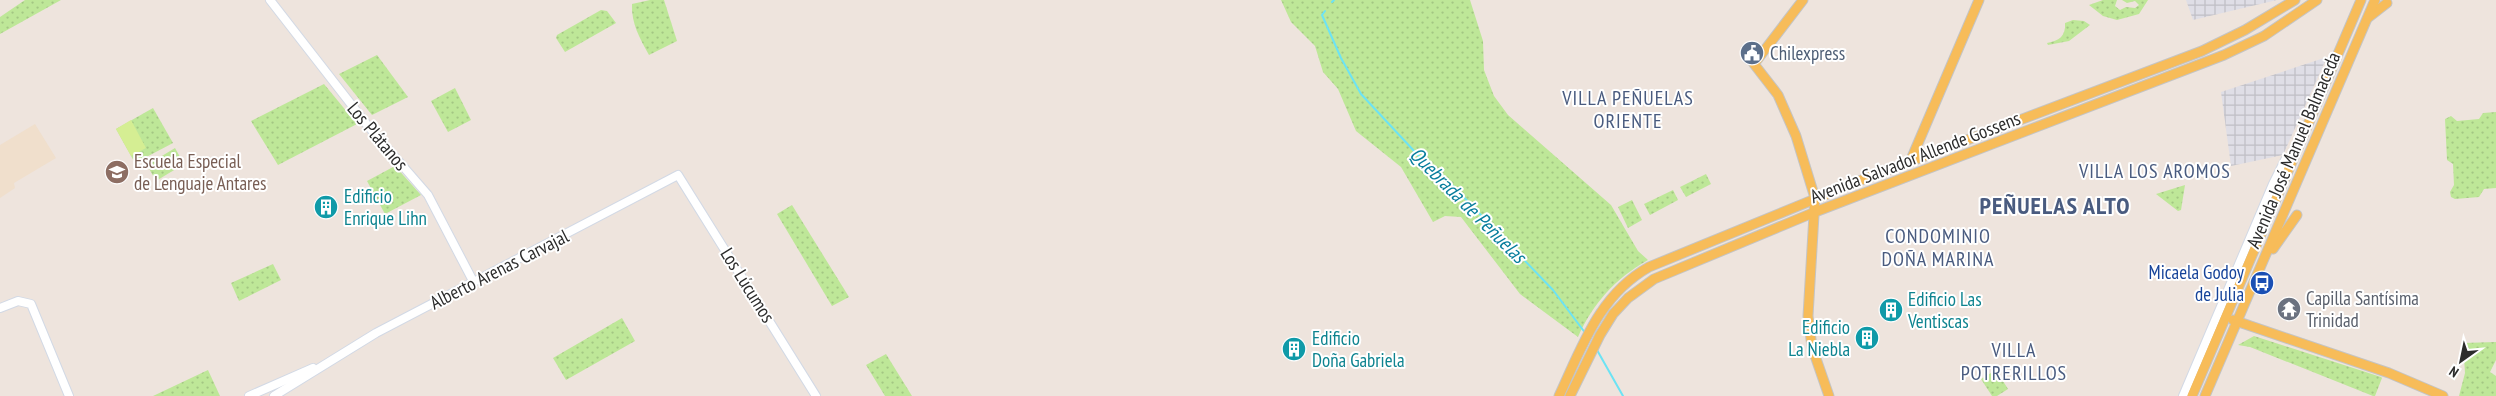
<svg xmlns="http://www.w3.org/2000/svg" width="2496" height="396" viewBox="0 0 2496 396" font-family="'PT Sans Narrow',sans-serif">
	<defs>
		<pattern id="industrial-grid" width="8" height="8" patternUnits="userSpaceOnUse" patternTransform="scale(1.25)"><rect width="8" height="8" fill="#dfdee6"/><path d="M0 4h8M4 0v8" fill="none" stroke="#c0bfc5"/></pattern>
		<pattern id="grass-dots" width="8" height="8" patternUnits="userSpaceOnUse" patternTransform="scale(1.25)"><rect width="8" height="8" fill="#bee798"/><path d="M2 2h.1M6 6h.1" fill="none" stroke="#a3c683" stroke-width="1.8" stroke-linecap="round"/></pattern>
	</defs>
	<rect width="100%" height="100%" fill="#eee4dd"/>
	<g fill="url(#industrial-grid)">
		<polygon points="2186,0 2277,0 2193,20"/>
		<polygon points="2327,57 2283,155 2231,166 2221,92"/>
	</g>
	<polygon fill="#f0dfcc" points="35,124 56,158 14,183 15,188 0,198 0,145"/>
	<g fill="url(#grass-dots)">
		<polygon points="25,0 61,0 0,34 0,17"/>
		<path d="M650,0H664L677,41L649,55C640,39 631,23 632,4Z"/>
		<path d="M1281,0H1470L1483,41L1484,70L1494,96L1508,115L1611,205L1638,251L1648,260C1616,278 1593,303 1578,337L1520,294L1461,217L1445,216L1433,222L1401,167L1356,131L1338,89L1323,72L1315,46L1291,22Z"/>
		<polygon points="2103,0 2117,0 2115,6 2120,10 2126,7 2135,8 2139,5 2135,1 2127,3 2122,0 2148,0 2139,14 2117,20 2103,16 2089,5"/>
		<polygon points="601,10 607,11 616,23 565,52 556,38 557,35"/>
		<path d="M2073,20L2084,21L2090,25L2069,41L2048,45L2047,43C2059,41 2066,36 2065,23Z"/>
		<polygon points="377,55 408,97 372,115 339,74"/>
		<polygon points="324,84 357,124 278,165 251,121"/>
		<polygon points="455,88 471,120 448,132 431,101"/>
		<polygon points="153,108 173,143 135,163 116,129"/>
		<polygon points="2496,112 2496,188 2484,189 2479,197 2455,199 2451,197 2450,192 2454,185 2453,164 2447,160 2445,119 2451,116 2457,121 2479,119 2483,113"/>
		<polygon points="175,148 184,164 156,181 147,165"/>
		<polygon points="395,166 421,195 385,214 367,181"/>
		<polygon points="1706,174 1711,184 1686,197 1680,187"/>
		<polygon points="2185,185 2181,210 2178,211 2156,194"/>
		<polygon points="1673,190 1678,200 1650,215 1644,204"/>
		<polygon points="1632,200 1642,220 1628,228 1618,207"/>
		<polygon points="792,205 849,297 832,306 777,214"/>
		<polygon points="273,264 281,280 239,301 231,283"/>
		<polygon points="622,318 635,341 566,380 553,358"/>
		<polygon points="2254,336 2381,377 2382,378 2375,396 2373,396 2250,347 2238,345"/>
		<polygon points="2496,342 2496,360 2490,372 2496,376 2496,396 2459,396 2465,373 2463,343"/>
		<polygon points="886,354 912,396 885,396 866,365"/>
		<polygon points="208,370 220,396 153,396"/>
		<polygon points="1996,370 2008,389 1997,396 1992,396 1981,379"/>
	</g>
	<polygon fill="#d5ee93" points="131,120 146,148 131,156 116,129"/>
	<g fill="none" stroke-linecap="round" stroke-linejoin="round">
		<g stroke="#6ce3f4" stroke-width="2">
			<polyline points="1332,2 1334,0"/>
			<polyline points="1325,11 1322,15 1341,58 1361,94 1429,167 1453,186 1553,290 1586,334"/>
			<polyline points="1597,350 1623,396"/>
		</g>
		<g stroke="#d2d9e5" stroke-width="10">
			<g id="minor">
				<polyline points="270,0 368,126 428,195 473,281"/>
				<polyline points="0,308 18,301 31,304 69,396"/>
				<polyline points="249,396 313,368"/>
				<polyline points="274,396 376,333 678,175 816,396"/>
				<polyline points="2183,396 2273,184 2285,160"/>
			</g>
		</g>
		<g stroke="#c4c4c4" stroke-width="11">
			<g id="major">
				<polyline points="1803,0 1754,64 1778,95 1796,136 1815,198 1808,316 1812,347 1829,396"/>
				<polyline points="2369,17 2387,3"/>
				<polyline points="1910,162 1979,0"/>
				<polyline points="2273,249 2297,215"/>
				<polyline points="2233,320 2389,373 2443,396"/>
				<path d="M1559,396C1582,347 1599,295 1649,267L1864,179L2202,51L2245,30L2295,0"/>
				<polyline points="1570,396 1600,335 1613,314 1628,298 1654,279 1815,212 2224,55 2264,36 2317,0"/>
				<polyline points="2192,396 2361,0"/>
				<polyline points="2205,396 2375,0"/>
			</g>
		</g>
		<use href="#minor" stroke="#fff" stroke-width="8"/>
		<use href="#major" stroke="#f7bc59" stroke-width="9"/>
	</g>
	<defs>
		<g id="civic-disc" transform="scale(1.25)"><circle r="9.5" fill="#5c6f8a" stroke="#fff"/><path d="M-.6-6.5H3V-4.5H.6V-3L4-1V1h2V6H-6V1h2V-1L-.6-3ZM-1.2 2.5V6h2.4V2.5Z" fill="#fff"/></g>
		<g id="school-disc" transform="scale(1.25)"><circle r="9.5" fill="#8d6e63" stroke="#fff"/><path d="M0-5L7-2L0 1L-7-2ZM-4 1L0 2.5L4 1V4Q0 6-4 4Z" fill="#fff"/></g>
		<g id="building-disc" transform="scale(1.25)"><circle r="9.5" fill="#0f9aa8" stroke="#fff"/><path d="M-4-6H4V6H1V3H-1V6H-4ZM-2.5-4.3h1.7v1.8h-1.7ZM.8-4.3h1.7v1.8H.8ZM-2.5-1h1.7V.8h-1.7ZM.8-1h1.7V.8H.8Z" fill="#fff"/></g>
		<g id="bus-disc" transform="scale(1.25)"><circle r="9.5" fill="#1a4fb4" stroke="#fff"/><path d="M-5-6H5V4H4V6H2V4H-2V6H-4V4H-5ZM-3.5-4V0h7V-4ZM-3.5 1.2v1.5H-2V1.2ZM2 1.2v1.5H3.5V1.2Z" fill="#fff"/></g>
		<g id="temple-disc" transform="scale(1.25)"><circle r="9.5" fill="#6b7280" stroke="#fff"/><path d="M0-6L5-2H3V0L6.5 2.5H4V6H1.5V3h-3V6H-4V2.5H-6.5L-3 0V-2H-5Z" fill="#fff"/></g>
	</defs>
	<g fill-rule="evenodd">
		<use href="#civic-disc" x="1752" y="53"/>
		<use href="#school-disc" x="117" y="172"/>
		<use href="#building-disc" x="326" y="207"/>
		<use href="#bus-disc" x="2262" y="283"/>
		<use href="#temple-disc" x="2289" y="309"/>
		<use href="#building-disc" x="1891" y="310"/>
		<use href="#building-disc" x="1867" y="338"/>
		<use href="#building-disc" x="1294" y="349"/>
	</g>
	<g text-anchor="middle" stroke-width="4" stroke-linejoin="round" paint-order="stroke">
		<g font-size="19" fill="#4e5e75" stroke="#fff" text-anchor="start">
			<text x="1770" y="60">Chilexpress</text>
		</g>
		<g font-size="19" fill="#2c2c2c" stroke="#fff">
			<text transform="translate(378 136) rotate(50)" y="7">Los Plátanos</text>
			<text transform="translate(2293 150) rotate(-67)" y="7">Avenida José Manuel Balmaceda</text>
			<text transform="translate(1915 157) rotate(-21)" y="7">Avenida Salvador Allende Gossens</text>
			<text transform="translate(499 269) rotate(-27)" y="7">Alberto Arenas Carvajal</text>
			<text transform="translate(748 285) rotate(58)" y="7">Los Lúcumos</text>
		</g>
		<g font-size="19" fill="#785e54" stroke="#fff" text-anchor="start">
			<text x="134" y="168">Escuela Especial<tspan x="134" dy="22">de Lenguaje Antares</tspan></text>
		</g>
		<g font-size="19" fill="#0d838f" stroke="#fff" text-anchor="start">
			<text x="344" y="203">Edificio<tspan x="344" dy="22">Enrique Lihn</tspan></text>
			<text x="1908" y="306">Edificio Las<tspan x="1908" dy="22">Ventiscas</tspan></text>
			<text x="1850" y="334" text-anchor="end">Edificio<tspan x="1850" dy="22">La Niebla</tspan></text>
			<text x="1312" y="345">Edificio<tspan x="1312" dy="22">Doña Gabriela</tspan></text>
		</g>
		<g font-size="19" fill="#164399" stroke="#fff" text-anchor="end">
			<text x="2244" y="279">Micaela Godoy<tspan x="2244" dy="22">de Julia</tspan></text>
		</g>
		<g font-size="19" fill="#5b616d" stroke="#fff" text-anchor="start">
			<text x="2306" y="305">Capilla Santísima<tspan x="2306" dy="22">Trinidad</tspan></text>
		</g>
		<g font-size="20" letter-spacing="1" fill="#495b7f" stroke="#fff">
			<text x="1628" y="105">VILLA PEÑUELAS<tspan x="1628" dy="23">ORIENTE</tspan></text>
			<text x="2155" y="178">VILLA LOS AROMOS</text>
			<text x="1938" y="243">CONDOMINIO<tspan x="1938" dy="23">DOÑA MARINA</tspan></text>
			<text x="2014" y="357">VILLA<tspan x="2014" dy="23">POTRERILLOS</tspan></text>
		</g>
		<g font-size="20" font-style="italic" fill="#087e9d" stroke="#fff">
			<text transform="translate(1468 205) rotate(45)" y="7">Quebrada de Peñuelas</text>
		</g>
		<g font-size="24" font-weight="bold" letter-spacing="1" fill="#495b7f" stroke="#fff">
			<text x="2055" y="214">PEÑUELAS ALTO</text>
		</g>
	</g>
	<g transform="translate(2461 361) rotate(213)" stroke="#ffffff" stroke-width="4" paint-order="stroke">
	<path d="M0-4L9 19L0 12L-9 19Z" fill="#2c2c2c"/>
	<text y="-8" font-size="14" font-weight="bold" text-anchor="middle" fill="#2c2c2c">N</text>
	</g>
</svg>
